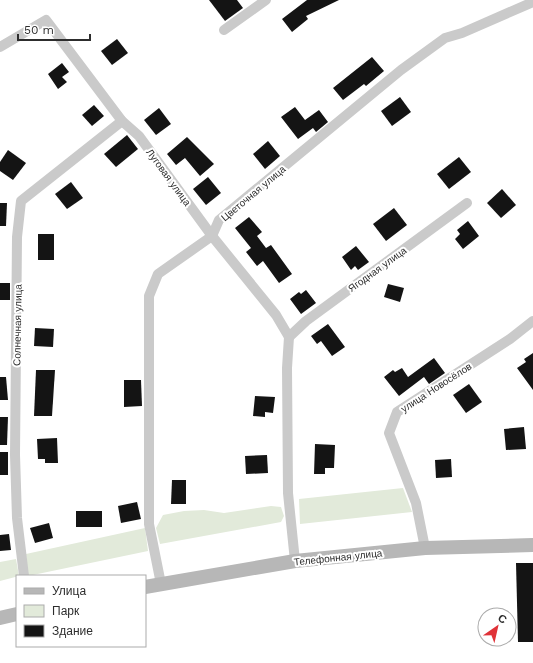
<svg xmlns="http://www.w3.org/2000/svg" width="533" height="663" viewBox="0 0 533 663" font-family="'Work Sans',sans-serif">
	<rect width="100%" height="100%" fill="#fff"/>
	<g fill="#e2eada">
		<polygon points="403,488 412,512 300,524 299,499"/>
		<polygon points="271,506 281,507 284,516 281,522 160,544 156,528 163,515 184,511 204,510 224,513"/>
		<polygon points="145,528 148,551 28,576 26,554"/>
		<polygon points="16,559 19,576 0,581 0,562"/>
	</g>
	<g fill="#141414">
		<polygon points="209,0 237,0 243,8 225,21"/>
		<polygon points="307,0 339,0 306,16 308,19 292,32 282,19"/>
		<polygon points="117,39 128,53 112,65 101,51"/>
		<polygon points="372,57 384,71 366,86 364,84 343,100 333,88"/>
		<polygon points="62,63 69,72 62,77 67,82 58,89 48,74"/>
		<polygon points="400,97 411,112 392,126 381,111"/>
		<polygon points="94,105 104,116 92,126 82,115"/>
		<polygon points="295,107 305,120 319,110 328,122 316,132 313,128 298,139 281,117"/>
		<polygon points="159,108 171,124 156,135 144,120"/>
		<polygon points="127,135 138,149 116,167 104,154"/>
		<polygon points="187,137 214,164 200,176 185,158 176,165 167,154"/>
		<polygon points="268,141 280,156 265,169 253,154"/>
		<polygon points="8,150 26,163 13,180 0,171 0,162"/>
		<polygon points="459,157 471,172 449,189 437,174"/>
		<polygon points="208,177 221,193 206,205 193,189"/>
		<polygon points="71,182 83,198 67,209 55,194"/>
		<polygon points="502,189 516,205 501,218 487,203"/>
		<polygon points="0,203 7,203 6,226 0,226"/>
		<polygon points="394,208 407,225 386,241 373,224"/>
		<polygon points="249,217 262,232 257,236 266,248 271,245 292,274 279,283 263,261 257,266 246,252 251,248 235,228"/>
		<polygon points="468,221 479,236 463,249 455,239 460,234 457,230"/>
		<rect x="38" y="234" width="16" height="26"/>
		<polygon points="356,246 369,262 358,270 355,266 351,270 342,257"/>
		<rect x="0" y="283" width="10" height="17"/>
		<polygon points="388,284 404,288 400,302 384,297"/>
		<polygon points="306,290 316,303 301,314 290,299 299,292 301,294"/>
		<polygon points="328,324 345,347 332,356 321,341 317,344 311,336"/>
		<polygon points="35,328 54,329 53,347 34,346"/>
		<polygon points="533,353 533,390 517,368 526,362 524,359"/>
		<polygon points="434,358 445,373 429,384 424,377 399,396 384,377 393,370 395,372 402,368 408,377"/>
		<polygon points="36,370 55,370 52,416 34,416"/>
		<polygon points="0,377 6,377 8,400 0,400"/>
		<polygon points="124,380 141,380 142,406 124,407"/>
		<polygon points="469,384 482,402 466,413 453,395"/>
		<polygon points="255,396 275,397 273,413 265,412 265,417 253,416"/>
		<polygon points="0,417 8,417 7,445 0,445"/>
		<polygon points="524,427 526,449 506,450 504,429"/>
		<polygon points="57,438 58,463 45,463 45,459 38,459 37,439"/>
		<polygon points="315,444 335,445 334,468 325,468 325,474 314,474"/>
		<rect x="0" y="452" width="8" height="23"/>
		<polygon points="267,455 268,473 246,474 245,456"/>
		<polygon points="451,459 452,477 436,478 435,460"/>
		<polygon points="172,480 186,480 186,504 171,504"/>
		<polygon points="137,502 141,519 121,523 118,506"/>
		<rect x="76" y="511" width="26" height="16"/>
		<polygon points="49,523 53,538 35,543 30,528"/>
		<polygon points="9,534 11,550 0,551 0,535"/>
		<polygon points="516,563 533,563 533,642 518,642"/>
	</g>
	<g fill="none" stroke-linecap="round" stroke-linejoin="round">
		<g stroke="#cacaca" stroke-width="10">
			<polyline points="224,30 266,0"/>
			<polyline points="0,47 46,20 122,121 139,136 212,236 276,315 289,337"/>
			<polyline points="289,337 287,368 288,493 295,561"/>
			<polyline points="289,337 306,321 467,203"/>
			<polyline points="425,548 416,503 389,433 397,412 510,339 533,321"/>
			<polyline points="24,576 17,518 15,455 17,237 21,201 122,121"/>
			<polyline points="161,584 149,524 149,296 158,274 212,236 219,220 401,70 445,38 462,33 533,2"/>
		</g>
		<g stroke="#b7b7b7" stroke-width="14">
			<polyline points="145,587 295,561 425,548 533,545"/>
			<polyline points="0,618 17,614"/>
		</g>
	</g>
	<g text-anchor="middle" stroke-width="4" stroke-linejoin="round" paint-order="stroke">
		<g font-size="10" fill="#2d2d2d" stroke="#fff">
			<text transform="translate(169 177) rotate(54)" y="4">Луговая улица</text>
			<text transform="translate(253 193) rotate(-40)" y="4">Цветочная улица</text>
			<text transform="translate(377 269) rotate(-36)" y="4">Ягодная улица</text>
			<text transform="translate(17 325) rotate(-89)" y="4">Солнечная улица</text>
			<text transform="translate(436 387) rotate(-33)" y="4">улица Новосёлов</text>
			<text transform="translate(338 557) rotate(-6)" y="4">Телефонная улица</text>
		</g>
	</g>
	<rect x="16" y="575" width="130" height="72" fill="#ffffff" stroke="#ababab"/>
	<rect x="24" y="588" width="20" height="6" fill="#b7b7b7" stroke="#ababab"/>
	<text x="52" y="595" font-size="12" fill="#2d2d2d">Улица</text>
	<rect x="24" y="605" width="20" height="12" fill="#e2eada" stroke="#ababab"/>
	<text x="52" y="615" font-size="12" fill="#2d2d2d">Парк</text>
	<rect x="24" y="625" width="20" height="12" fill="#141414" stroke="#ababab"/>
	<text x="52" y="635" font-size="12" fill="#2d2d2d">Здание</text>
	<g transform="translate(497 627) rotate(34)"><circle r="19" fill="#ffffff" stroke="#ababab"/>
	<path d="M0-3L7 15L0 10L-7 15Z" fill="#e03238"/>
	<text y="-6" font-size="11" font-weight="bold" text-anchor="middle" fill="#2d2d2d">С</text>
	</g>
	<path d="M18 34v6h72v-6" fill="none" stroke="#2d2d2d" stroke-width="2"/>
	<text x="24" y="34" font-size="12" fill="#2d2d2d" stroke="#ffffff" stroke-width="3" paint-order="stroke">50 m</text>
</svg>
